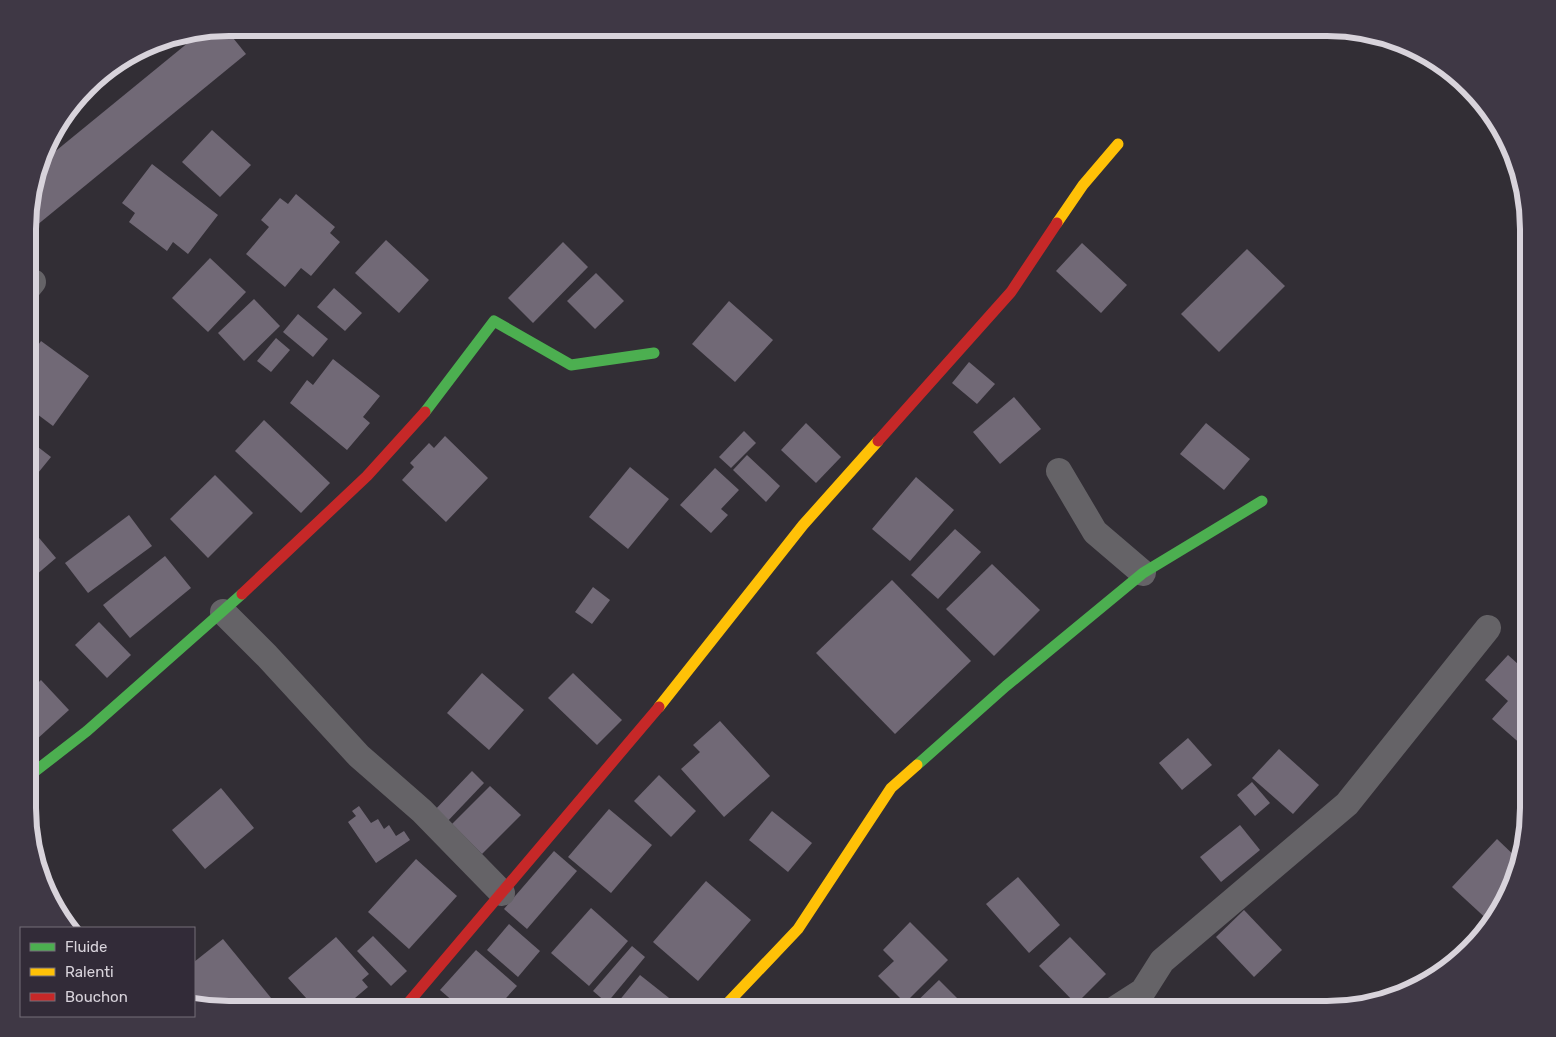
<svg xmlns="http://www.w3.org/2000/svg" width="1556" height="1037" viewBox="0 0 1556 1037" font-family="Rubik,sans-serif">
	<rect width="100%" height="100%" fill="#322e35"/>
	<g fill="#716976">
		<polygon points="225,28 246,54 31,230 29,228 29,203 41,163 200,33"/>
		<polygon points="212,130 251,165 220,197 182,162"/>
		<polygon points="152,164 218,215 188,254 173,242 167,251 129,222 135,213 122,203"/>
		<polygon points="296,194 335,227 330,233 340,242 311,276 301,268 285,287 246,254 269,227 261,220 280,198 288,204"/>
		<polygon points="386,240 429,280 399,313 355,273"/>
		<polygon points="563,242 588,267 533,323 508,298"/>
		<polygon points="1082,243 1127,285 1101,313 1056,271"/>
		<polygon points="1247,249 1285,286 1219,352 1181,314"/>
		<polygon points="210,258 246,292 208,332 172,298"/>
		<polygon points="596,273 624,301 595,329 567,301"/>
		<polygon points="334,288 362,313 345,331 317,307"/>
		<polygon points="254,299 280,326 244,361 218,333"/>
		<polygon points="729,301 773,340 735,382 692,344"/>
		<polygon points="298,314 328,339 313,357 283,332"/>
		<polygon points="276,338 290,350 271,372 257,361"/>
		<polygon points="41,341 89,376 53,426 29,408 29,358"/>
		<polygon points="333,359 380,396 363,417 370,423 347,450 290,403 307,380 313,385"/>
		<polygon points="969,362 995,384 977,404 952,383"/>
		<polygon points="1014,397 1041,429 1000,464 973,432"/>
		<polygon points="264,420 330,483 301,513 235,451"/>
		<polygon points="806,423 841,457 816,483 781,450"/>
		<polygon points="1206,423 1250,459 1224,490 1180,454"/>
		<polygon points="744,431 756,443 731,468 719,457"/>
		<polygon points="445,436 488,478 446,522 402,480 414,467 410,463 429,443 434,448"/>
		<polygon points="29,440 51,457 29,484"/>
		<polygon points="747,455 780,486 766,502 733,470"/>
		<polygon points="630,467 669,499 628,549 589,517"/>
		<polygon points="715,468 739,490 721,509 728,515 711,533 680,505"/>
		<polygon points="215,475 253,513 208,558 170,519"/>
		<polygon points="916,477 954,510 910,561 872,529"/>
		<polygon points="129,515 152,546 88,593 65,563"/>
		<polygon points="29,526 56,558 29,581"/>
		<polygon points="955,529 981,552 938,599 911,575"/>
		<polygon points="165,556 191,588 130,638 103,605"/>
		<polygon points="992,564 1040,610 994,656 946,609"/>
		<polygon points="892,580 971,661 895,734 816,653"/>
		<polygon points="593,587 610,600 592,624 575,612"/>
		<polygon points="99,622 131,655 107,678 75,645"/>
		<polygon points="1508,655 1528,673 1528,740 1523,746 1492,719 1508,701 1485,680"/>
		<polygon points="482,673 524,710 489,750 447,713"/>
		<polygon points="573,673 622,720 597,745 548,698"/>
		<polygon points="41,680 69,710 36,740 29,732 29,691"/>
		<polygon points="720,721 770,776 724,817 681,769 700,752 693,745"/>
		<polygon points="1188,738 1212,765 1182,790 1159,763"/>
		<polygon points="1279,749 1319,785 1293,814 1252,778"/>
		<polygon points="472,771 484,783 444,825 432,813"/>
		<polygon points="659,775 696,811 671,837 634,801"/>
		<polygon points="1252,782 1270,803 1255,816 1237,795"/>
		<polygon points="490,786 521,815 482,854 452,824"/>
		<polygon points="221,788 254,828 205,869 172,830"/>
		<polygon points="359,806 371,823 378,819 384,829 389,825 396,836 404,831 410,840 376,863 348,822 356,816 352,811"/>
		<polygon points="609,809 652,845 611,893 568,857"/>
		<polygon points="772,811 812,843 788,872 749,840"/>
		<polygon points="1240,825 1260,850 1221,882 1200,857"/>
		<polygon points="1497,839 1520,861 1518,873 1494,920 1491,923 1452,887"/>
		<polygon points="554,851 577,871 527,929 504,909"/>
		<polygon points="416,859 457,896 409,949 368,912"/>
		<polygon points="1018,877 1060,925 1029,953 986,904"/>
		<polygon points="706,881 751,920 698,981 653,942"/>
		<polygon points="591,908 628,941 589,986 551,953"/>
		<polygon points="1244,910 1282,950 1254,977 1216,937"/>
		<polygon points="910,922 948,960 905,1003 878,976 894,961 883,950"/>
		<polygon points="509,924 540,951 518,977 487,950"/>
		<polygon points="373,936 407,971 391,986 357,951"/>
		<polygon points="336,937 369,974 362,980 368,987 342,1009 337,1009 334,1005 329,1009 316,1009 288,978"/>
		<polygon points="1070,937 1106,974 1076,1004 1039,966"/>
		<polygon points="223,939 280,1009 229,1009 194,1004 194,962"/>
		<polygon points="632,946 645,957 607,1003 593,991"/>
		<polygon points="476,950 517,986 496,1009 462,1009 440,990"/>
		<polygon points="640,975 683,1009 617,1009 614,1007"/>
		<polygon points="939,980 968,1009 909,1009"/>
	</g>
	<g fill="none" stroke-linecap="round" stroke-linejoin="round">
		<g stroke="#656367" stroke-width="26">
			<polyline points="29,287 33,282"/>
			<polyline points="1059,471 1095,532 1143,573"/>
			<polyline points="223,612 267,656 359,756 422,811 502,893"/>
			<polyline points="1115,1009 1143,991 1162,961 1347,804 1488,628"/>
		</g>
		<g stroke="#4caf50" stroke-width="11">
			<polyline points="425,412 494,321 571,365 654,353"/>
			<polyline points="917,765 1006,686 1143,573 1262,501"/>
			<polyline points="29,776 87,731 242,594"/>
		</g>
		<g stroke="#ffc107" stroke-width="11">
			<polyline points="1057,223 1083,185 1118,144"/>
			<polyline points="659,707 803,525 878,441"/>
			<polyline points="722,1009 798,929 891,788 917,765"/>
		</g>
		<g stroke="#c62828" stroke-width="11">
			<polyline points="878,441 1011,292 1057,223"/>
			<polyline points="242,594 367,476 425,412"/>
			<polyline points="403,1009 659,707"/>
		</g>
	</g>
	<path d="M0 0H1556V1037H0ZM229 36H1327A193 193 0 0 1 1520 229V808A193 193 0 0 1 1327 1001H229A193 193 0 0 1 36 808V229A193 193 0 0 1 229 36Z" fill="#3f3845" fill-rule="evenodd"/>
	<path fill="none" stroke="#d8d3db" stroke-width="6" d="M229 36H1327A193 193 0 0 1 1520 229V808A193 193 0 0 1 1327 1001H229A193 193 0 0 1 36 808V229A193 193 0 0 1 229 36Z"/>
	<rect x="20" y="927" width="175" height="90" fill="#322b38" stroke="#746e79"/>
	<rect x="30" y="943" width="25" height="8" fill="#4caf50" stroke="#746e79"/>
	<text x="65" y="952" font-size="15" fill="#d8d3db">Fluide</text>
	<rect x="30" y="968" width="25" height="8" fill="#ffc107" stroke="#746e79"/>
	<text x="65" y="977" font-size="15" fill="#d8d3db">Ralenti</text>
	<rect x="30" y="993" width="25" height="8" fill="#c62828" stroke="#746e79"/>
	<text x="65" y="1002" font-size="15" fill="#d8d3db">Bouchon</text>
</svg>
